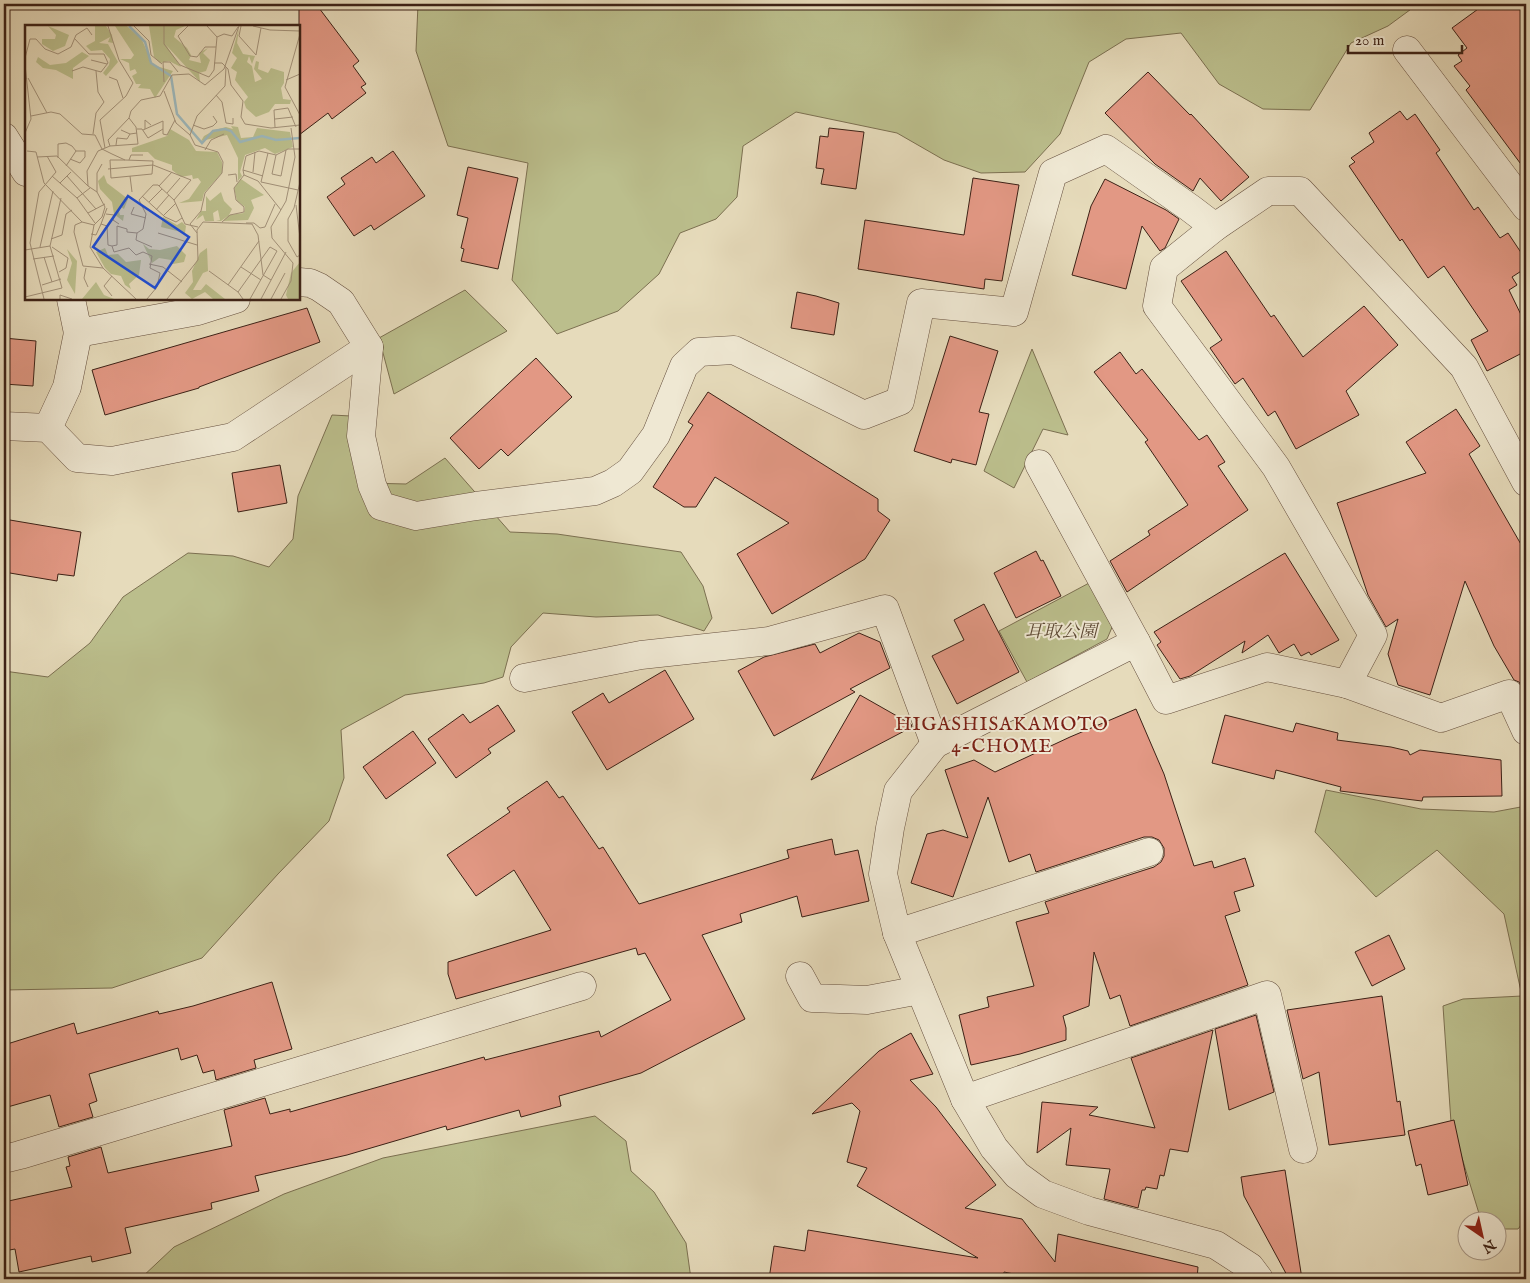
<svg xmlns="http://www.w3.org/2000/svg" width="1530" height="1283" viewBox="0 0 1530 1283" font-family="'IM FELL English','Noto Serif JP',serif">
	<rect width="100%" height="100%" fill="#e6dbbb"/>
	<filter id="stains"><feTurbulence type="fractalNoise" baseFrequency=".004" numOctaves="4"/><feColorMatrix values="0 0 0 0 .2 0 0 0 0 .09 0 0 0 0 .02 0 0 0 .5 -.17"/></filter>
	<radialGradient id="worn" r=".72"><stop offset=".6" stop-color="#630" stop-opacity="0"/><stop offset="1" stop-color="#630" stop-opacity=".3"/></radialGradient>
	<g fill="#bbbe8c" stroke="#7c7051">
		<polygon points="418,4 1418,4 1388,26 1351,43 1310,110 1263,109 1219,84 1181,33 1126,39 1089,62 1060,134 1025,172 981,173 944,160 897,133 796,112 743,146 737,197 716,219 680,233 659,274 618,311 557,334 512,280 528,163 448,146 416,51"/>
		<polygon points="465,290 507,331 394,394 379,338"/>
		<polygon points="1032,349 1068,435 1043,429 1014,488 984,471"/>
		<polygon points="332,415 351,416 366,483 406,484 445,458 510,532 557,534 681,552 703,586 712,618 704,631 658,615 596,617 543,613 511,647 503,677 484,683 405,695 341,730 344,778 329,821 278,874 202,958 112,988 4,990 4,671 48,677 90,643 123,597 188,553 233,556 269,567 293,539 298,496"/>
		<polygon points="1091,582 1113,625 1107,639 1027,682 999,631"/>
		<polygon points="1326,790 1421,809 1494,812 1526,806 1526,1219 1518,1229 1498,1229 1498,1220 1481,1220 1451,1122 1443,1006 1463,999 1522,996 1504,914 1437,850 1376,897 1315,832"/>
		<polygon points="595,1116 626,1141 631,1171 654,1192 686,1243 691,1279 140,1279 174,1247 284,1194 383,1158"/>
	</g>
	<g fill="#e29884" stroke="#3c2116">
		<polygon points="299,4 316,4 359,61 353,66 366,84 361,87 366,93 332,119 328,113 299,135"/>
		<polygon points="1485,4 1526,4 1526,171 1466,90 1470,86 1454,66 1462,61 1458,55 1467,48 1452,28"/>
		<polygon points="1148,72 1190,115 1191,114 1249,177 1221,201 1200,178 1193,191 1155,164 1105,113"/>
		<polygon points="1400,111 1407,120 1415,114 1440,150 1436,153 1474,210 1478,207 1500,238 1508,233 1526,260 1526,268 1512,277 1517,285 1509,290 1526,325 1526,351 1487,371 1471,340 1488,331 1444,266 1428,278 1402,239 1400,241 1349,166 1355,162 1351,158 1374,142 1369,133"/>
		<polygon points="829,128 864,132 856,189 821,184 824,169 816,168 820,136 828,137"/>
		<polygon points="393,151 425,196 374,230 371,225 354,236 327,197 345,184 341,178 372,157 376,163"/>
		<polygon points="468,167 518,178 498,269 461,261 464,249 461,248 468,218 457,215"/>
		<polygon points="973,178 1019,185 1002,281 985,279 984,289 858,269 865,220 964,235"/>
		<polygon points="1105,179 1166,210 1179,219 1165,248 1160,251 1142,226 1126,289 1072,275 1091,206"/>
		<polygon points="1226,251 1271,317 1274,315 1303,357 1364,306 1398,345 1346,391 1359,415 1296,449 1275,411 1268,416 1243,378 1235,384 1210,348 1222,340 1181,281"/>
		<polygon points="797,292 816,296 839,303 834,335 791,328"/>
		<polygon points="307,308 320,342 199,387 199,388 105,415 92,370"/>
		<polygon points="950,336 998,351 979,412 989,414 976,465 952,459 951,463 914,451"/>
		<polygon points="4,338 36,341 33,386 4,384"/>
		<polygon points="1120,352 1136,374 1142,369 1199,440 1207,435 1225,462 1218,466 1248,510 1127,592 1110,561 1150,535 1148,531 1188,505 1145,442 1148,440 1094,372"/>
		<polygon points="536,358 572,397 508,456 501,449 479,469 450,438"/>
		<polygon points="708,392 878,499 878,511 890,520 865,559 772,614 737,554 789,523 715,477 696,507 684,507 653,487 693,425 688,422"/>
		<polygon points="1456,409 1480,446 1469,454 1526,553 1526,694 1519,682 1514,680 1494,646 1465,581 1430,695 1398,685 1388,654 1398,619 1386,627 1368,595 1337,503 1426,473 1406,442"/>
		<polygon points="280,465 287,503 238,512 232,473"/>
		<polygon points="4,519 81,532 74,576 58,574 57,581 4,572"/>
		<polygon points="1036,551 1041,561 1043,560 1061,596 1016,618 994,573"/>
		<polygon points="1285,553 1339,640 1311,655 1309,652 1301,656 1294,644 1279,653 1268,635 1242,653 1245,641 1190,676 1180,679 1157,645 1161,642 1154,632"/>
		<polygon points="984,604 1019,672 957,704 932,656 964,640 954,620"/>
		<polygon points="859,633 880,642 890,668 850,689 855,692 774,736 738,671 764,657 815,644 820,653"/>
		<polygon points="665,670 694,719 607,770 572,712 603,693 609,703"/>
		<polygon points="860,695 911,724 912,727 811,780"/>
		<polygon points="498,705 515,731 488,749 491,753 456,778 428,739 463,714 470,723"/>
		<polygon points="1136,709 1164,774 1194,866 1212,861 1214,868 1245,858 1254,886 1234,892 1240,911 1225,916 1248,985 1130,1026 1120,995 1110,999 1094,952 1089,1006 1063,1016 1066,1028 1066,1040 1020,1054 971,1065 959,1015 989,1007 987,997 1034,986 1016,922 1049,913 1045,902 1154,867 1161,862 1164,856 1164,848 1159,840 1152,837 1144,837 1036,872 1030,854 1009,862 988,797 953,897 911,883 927,834 943,830 968,838 945,770 974,760 995,772 1070,737"/>
		<polygon points="1225,715 1293,732 1296,723 1338,733 1337,740 1391,747 1408,751 1410,755 1420,750 1501,760 1502,796 1423,797 1422,801 1340,791 1341,787 1276,770 1274,779 1212,763"/>
		<polygon points="413,731 436,763 386,799 363,767"/>
		<polygon points="547,781 559,798 563,796 599,849 603,847 639,904 789,858 787,850 832,839 835,855 858,850 869,901 802,917 797,896 740,914 742,922 702,935 745,1019 641,1073 559,1096 561,1106 521,1117 519,1110 447,1130 446,1126 347,1155 255,1176 259,1191 211,1203 212,1209 125,1228 131,1253 92,1262 91,1256 19,1272 15,1249 4,1251 4,1202 72,1187 66,1167 70,1166 68,1157 101,1147 108,1173 232,1146 224,1110 265,1098 270,1114 290,1109 290,1112 484,1057 485,1060 599,1031 601,1037 671,1000 645,953 638,955 636,948 456,999 448,974 448,962 551,930 514,870 476,896 447,855 510,812 507,808"/>
		<polygon points="1389,935 1405,969 1372,986 1355,952"/>
		<polygon points="272,982 292,1049 254,1060 256,1068 216,1080 214,1070 203,1073 197,1055 181,1060 178,1048 89,1074 97,1101 89,1104 93,1117 59,1127 50,1095 4,1108 4,1045 74,1023 77,1034 158,1011 159,1014 193,1006"/>
		<polygon points="1382,996 1397,1102 1400,1101 1405,1135 1329,1145 1319,1072 1303,1079 1287,1010"/>
		<polygon points="1256,1015 1274,1092 1229,1110 1215,1029"/>
		<polygon points="1213,1030 1188,1152 1170,1149 1164,1176 1160,1175 1157,1189 1146,1187 1145,1190 1142,1190 1138,1208 1104,1199 1110,1169 1066,1165 1071,1128 1037,1153 1042,1102 1098,1107 1089,1115 1155,1128 1131,1058"/>
		<polygon points="911,1033 933,1074 910,1080 936,1107 996,1185 965,1208 1022,1219 1055,1262 1058,1234 1198,1267 1197,1279 1038,1279 1004,1272 1003,1279 769,1279 774,1246 805,1251 808,1230 978,1258 857,1186 867,1168 847,1162 860,1111 852,1103 812,1114 879,1051"/>
		<polygon points="1454,1120 1468,1185 1428,1195 1421,1164 1416,1166 1408,1131"/>
		<polygon points="1285,1170 1302,1279 1289,1279 1244,1196 1241,1177"/>
	</g>
	<g fill="none" stroke-linecap="round" stroke-linejoin="round">
		<g stroke="#66503f" stroke-width="29">
			<g id="minor">
				<polyline points="1407,50 1526,207"/>
				<polyline points="4,137 26,172"/>
				<polyline points="1215,227 1164,268 1157,306 1276,467 1373,635 1347,684 1267,667 1166,700 1136,642 935,744 898,791 890,828 883,874 897,933 965,1099 994,1148 1017,1175 1043,1194 1089,1211 1216,1245 1250,1267 1259,1279"/>
				<polyline points="299,282 310,283 319,287 341,302 369,347 361,436 372,485 381,506 416,516 476,506 595,491 613,483 630,471 656,435 684,366 699,352 734,350 864,415 900,401 921,303 1014,312 1053,173 1106,149 1190,208 1215,227 1268,191 1300,191 1464,367 1526,482"/>
				<polyline points="71,299 78,333 198,311 236,299"/>
				<polyline points="4,426 48,428 77,458 112,461 233,437 369,347"/>
				<polyline points="48,428 67,387 78,333"/>
				<polyline points="1039,464 1136,642"/>
				<polyline points="524,678 641,655 769,641 885,609 935,744"/>
				<polyline points="1347,684 1441,718 1509,694 1526,731"/>
				<polyline points="897,933 1149,852"/>
				<polyline points="800,976 812,998 867,1000 920,990"/>
				<polyline points="965,1099 1267,995 1303,1149"/>
				<polyline points="4,1159 20,1155 582,986"/>
			</g>
		</g>
		<use href="#minor" stroke="#efe8d3" stroke-width="28"/>
	</g>
	<g text-anchor="middle" stroke-width="4" stroke-linejoin="round" paint-order="stroke">
		<g font-size="18" font-style="italic" fill="#5c4834" stroke="#efe8d3">
			<text x="1061" y="637">耳取公園</text>
		</g>
		<g font-size="19" letter-spacing="1" fill="#7a1f14" stroke="#efe8d3">
			<text x="1002" y="730">HIGASHISAKAMOTO<tspan x="1002" dy="22">4-CHOME</tspan></text>
		</g>
	</g>
	<g transform="translate(25 25)">
		<rect width="275" height="275" fill="#e6dbbb"/>
		<path d="M23,1L44,10L40,21L28,26L17,19V14H30L31,10ZM70,1H81L87,10L88,18L83,17L85,12L74,18L83,19L93,37L81,51L78,48L84,40L85,34L77,25L66,26L61,21L70,16ZM90,1H102L117,15L128,40L148,46L130,73L125,64L113,63L116,59H111L107,51L112,48L110,44L105,46L104,38L95,34H106L109,30ZM124,1H160L151,5L149,12L162,23L166,30L164,35L176,38L174,28L183,23L178,28L185,35L181,46L174,48L175,57L141,20L156,42L144,36L135,38L129,32ZM214,3L212,18L218,29L230,31L227,39L224,31L222,37L227,41L230,57L237,54L229,44L231,36L234,37L233,44L243,48L246,43L259,47V58L256,63L258,74L266,75L265,79H250L244,87L231,92L221,83L219,77L223,72L210,55L212,47L206,43L212,33L207,28ZM57,27L64,31L48,43V54L31,45L18,43L11,37L13,32L25,40L41,38ZM206,101L213,102L216,113L228,112L232,103L265,107L268,122L250,129L240,123L220,130L215,147L217,151L213,156V133L202,110L176,116L179,111L190,105L201,102L208,104ZM145,104L164,115L171,126L192,127L197,137V148L179,168L177,176L154,178L164,174L176,157L173,153L168,154L167,150L156,152L147,145V140L130,134L123,127H107V123L142,111ZM79,150L82,158L103,174L99,184L96,182L94,186L95,190H99L98,196L89,189L87,177L75,164L73,156ZM216,154L239,170L226,175L229,183L223,195L198,196L203,191L196,196H191L195,195L193,185L188,188L189,196H180L178,190L171,195L176,186H181V171L185,176L196,167L199,176L207,184L204,190L219,188L220,182L212,176L209,163ZM138,192L152,200L157,197L161,201L160,208L136,202ZM118,219L124,224L135,225L152,221L161,230L159,237L148,239L146,235L134,233L127,238ZM80,223L83,230L93,229L101,237L116,235L114,250L104,259L106,264L100,260L96,251L86,249L80,243L71,227ZM182,223L183,246L178,248L168,265H176L181,259L200,274H188L180,267L167,274L160,268L168,257L167,246L175,228ZM42,224L52,236L50,269L42,255L47,238ZM275,237V274H263L261,270L266,248ZM71,257L79,270L89,274H57Z" fill="#bbbe8c"/>
		<path fill="none" stroke="#9db8bc" stroke-width="2.5" d="M104,1L120,17L126,38L146,51L152,89L177,118L188,106L200,104L206,106L215,117L237,111L251,115L275,113"/>
		<path fill="none" stroke="#a29179" stroke-width="1" d="M109,1L124,16L126,30L137,39M139,1V19L155,40L184,52L189,45L192,12L182,1M163,1L153,11L165,31L172,32L180,22H191M216,1L214,11L231,30L236,3M228,1L245,5L275,6M275,9L260,62L275,90M192,12L199,9L207,11L213,2M0,33L5,14H11L20,24L33,29L46,22L51,10L62,3L67,10M66,35L82,39M189,38H197L203,44L206,60L218,76L216,92L220,99L246,103L275,100M0,40L6,94L0,108M47,46L58,42L76,47L83,38L79,29H64L49,13M84,52L92,55L98,73M3,53L22,88M261,55L275,49M139,57L138,37H145L153,47M139,66L151,98L165,110M191,70L197,77L201,98L208,99V93M6,91L26,87L35,89L57,109L70,110L77,124L87,129L100,135L128,136L127,149L86,153L85,135H100M250,94L268,92M168,100L179,104L188,101L192,97L188,91M250,102L249,85L263,83L271,102M112,104H117L123,113L138,104V96L118,105M120,104V95L126,100M138,104V109L142,110L150,95M96,105L105,109L112,108M68,109L71,88L79,77L73,67L71,46M91,120L92,113L102,114L105,109M85,121L83,115L104,93M80,123L75,95L101,71L108,58L94,35L83,1M180,125L186,115L199,109M2,126L11,127L19,158L57,197L69,200M243,128L236,157L273,165M251,130L247,149L256,151L261,125M12,132L32,131L63,161M33,133V119L41,118L47,121L51,126L41,141M45,134L55,138L60,132V126H51M104,135L106,130H118M83,144L128,140L166,155L149,175M228,147L230,127M203,150L211,149L212,157M219,150L233,156L256,185M27,151L52,173L70,198M42,151L71,184M105,151L107,167M238,151L218,145L221,131L234,126L251,130L263,124H275M275,157L269,183L263,194V216L272,232L275,230M35,158L46,147M134,161L147,147M72,167V148L77,139M142,168L155,153M117,171L140,192L151,197L157,193M52,173L65,163M124,177L137,164M271,180L275,213M109,182L106,189L121,193M82,183L76,199L82,201L83,220L87,221L89,227L104,223L111,230L118,227L127,231L125,243L135,248L132,262L122,274M131,185L144,170M63,188L80,179M81,189L89,190L88,195L94,199M138,191L151,178M57,197L50,200L49,207L58,241L78,243M197,197L205,190L219,187V182L211,175L209,163L219,150L218,145M221,198H229L235,203L240,202L250,179M112,208L111,215L127,222M133,208L172,220M172,208L165,199L176,186L180,168L197,148L198,137L193,127L170,120L165,110L172,91L200,61L201,42M66,209L71,210L76,199M26,214L37,210L41,189L47,185M87,221L92,220V201L102,204V207L112,208L118,204L121,189L114,175L128,160H133L149,175L160,199L173,202M15,222L28,166M27,222L43,233L41,243L34,247M0,225L25,221M19,232L27,257M8,234L29,231M124,239L138,242L157,257M216,242L236,255M61,243L59,253L63,262M184,246L213,267L218,274M87,251L79,261L87,271M17,260L36,254M203,260L234,216M213,267L245,222L252,226L225,274M0,272L37,263L25,221L36,173M19,274L5,218L14,167L31,147L22,131M35,274V270L47,274M111,274L78,243L65,222L69,200L77,192L80,182L72,167L63,161L62,146L73,126L85,121L113,119L111,102L104,93L106,86L116,75L135,71L147,50L164,49L180,60L199,44L214,1M142,274L173,235L172,205L178,197L227,199L233,210L238,250L246,255M236,274L261,227M246,274L260,248M256,274L266,256L268,238L247,213L246,202L261,176L270,132L266,103"/>
		<path fill="#1d4ed8" fill-opacity="0.15" stroke="#1d4ed8" stroke-width="2.5" d="M103,171L164,212L130,263L68,222Z"/>
		<rect width="275" height="275" fill="none" stroke="#3c2116" stroke-width="2.5"/>
	</g>
	<rect width="1530" height="1283" fill="none" stroke="#e6dbbb" stroke-width="20"/>
	<rect x="5" y="5" width="1520" height="1273" fill="none" stroke="#3c2116" stroke-width="2.5"/>
	<rect x="10" y="10" width="1510" height="1263" fill="none" stroke="#3c2116"/>
	<g transform="translate(1482 1236) rotate(146)"><circle r="24" fill="#efe8d3" stroke="#a79887"/>
	<path d="M0-4L9 19L0 12L-9 19Z" fill="#8f2418"/>
	<text y="-8" font-size="14" font-weight="bold" text-anchor="middle" fill="#3c2116">N</text>
	</g>
	<path d="M1348 45v8h114v-8" fill="none" stroke="#3c2116" stroke-width="2.5"/>
	<text x="1355" y="45" font-size="15" fill="#3c2116" stroke="#efe8d3" stroke-width="4" paint-order="stroke">20 m</text>
	<rect width="100%" height="100%" filter="url(#stains)"/>
	<rect width="100%" height="100%" fill="url(#worn)"/>
</svg>
